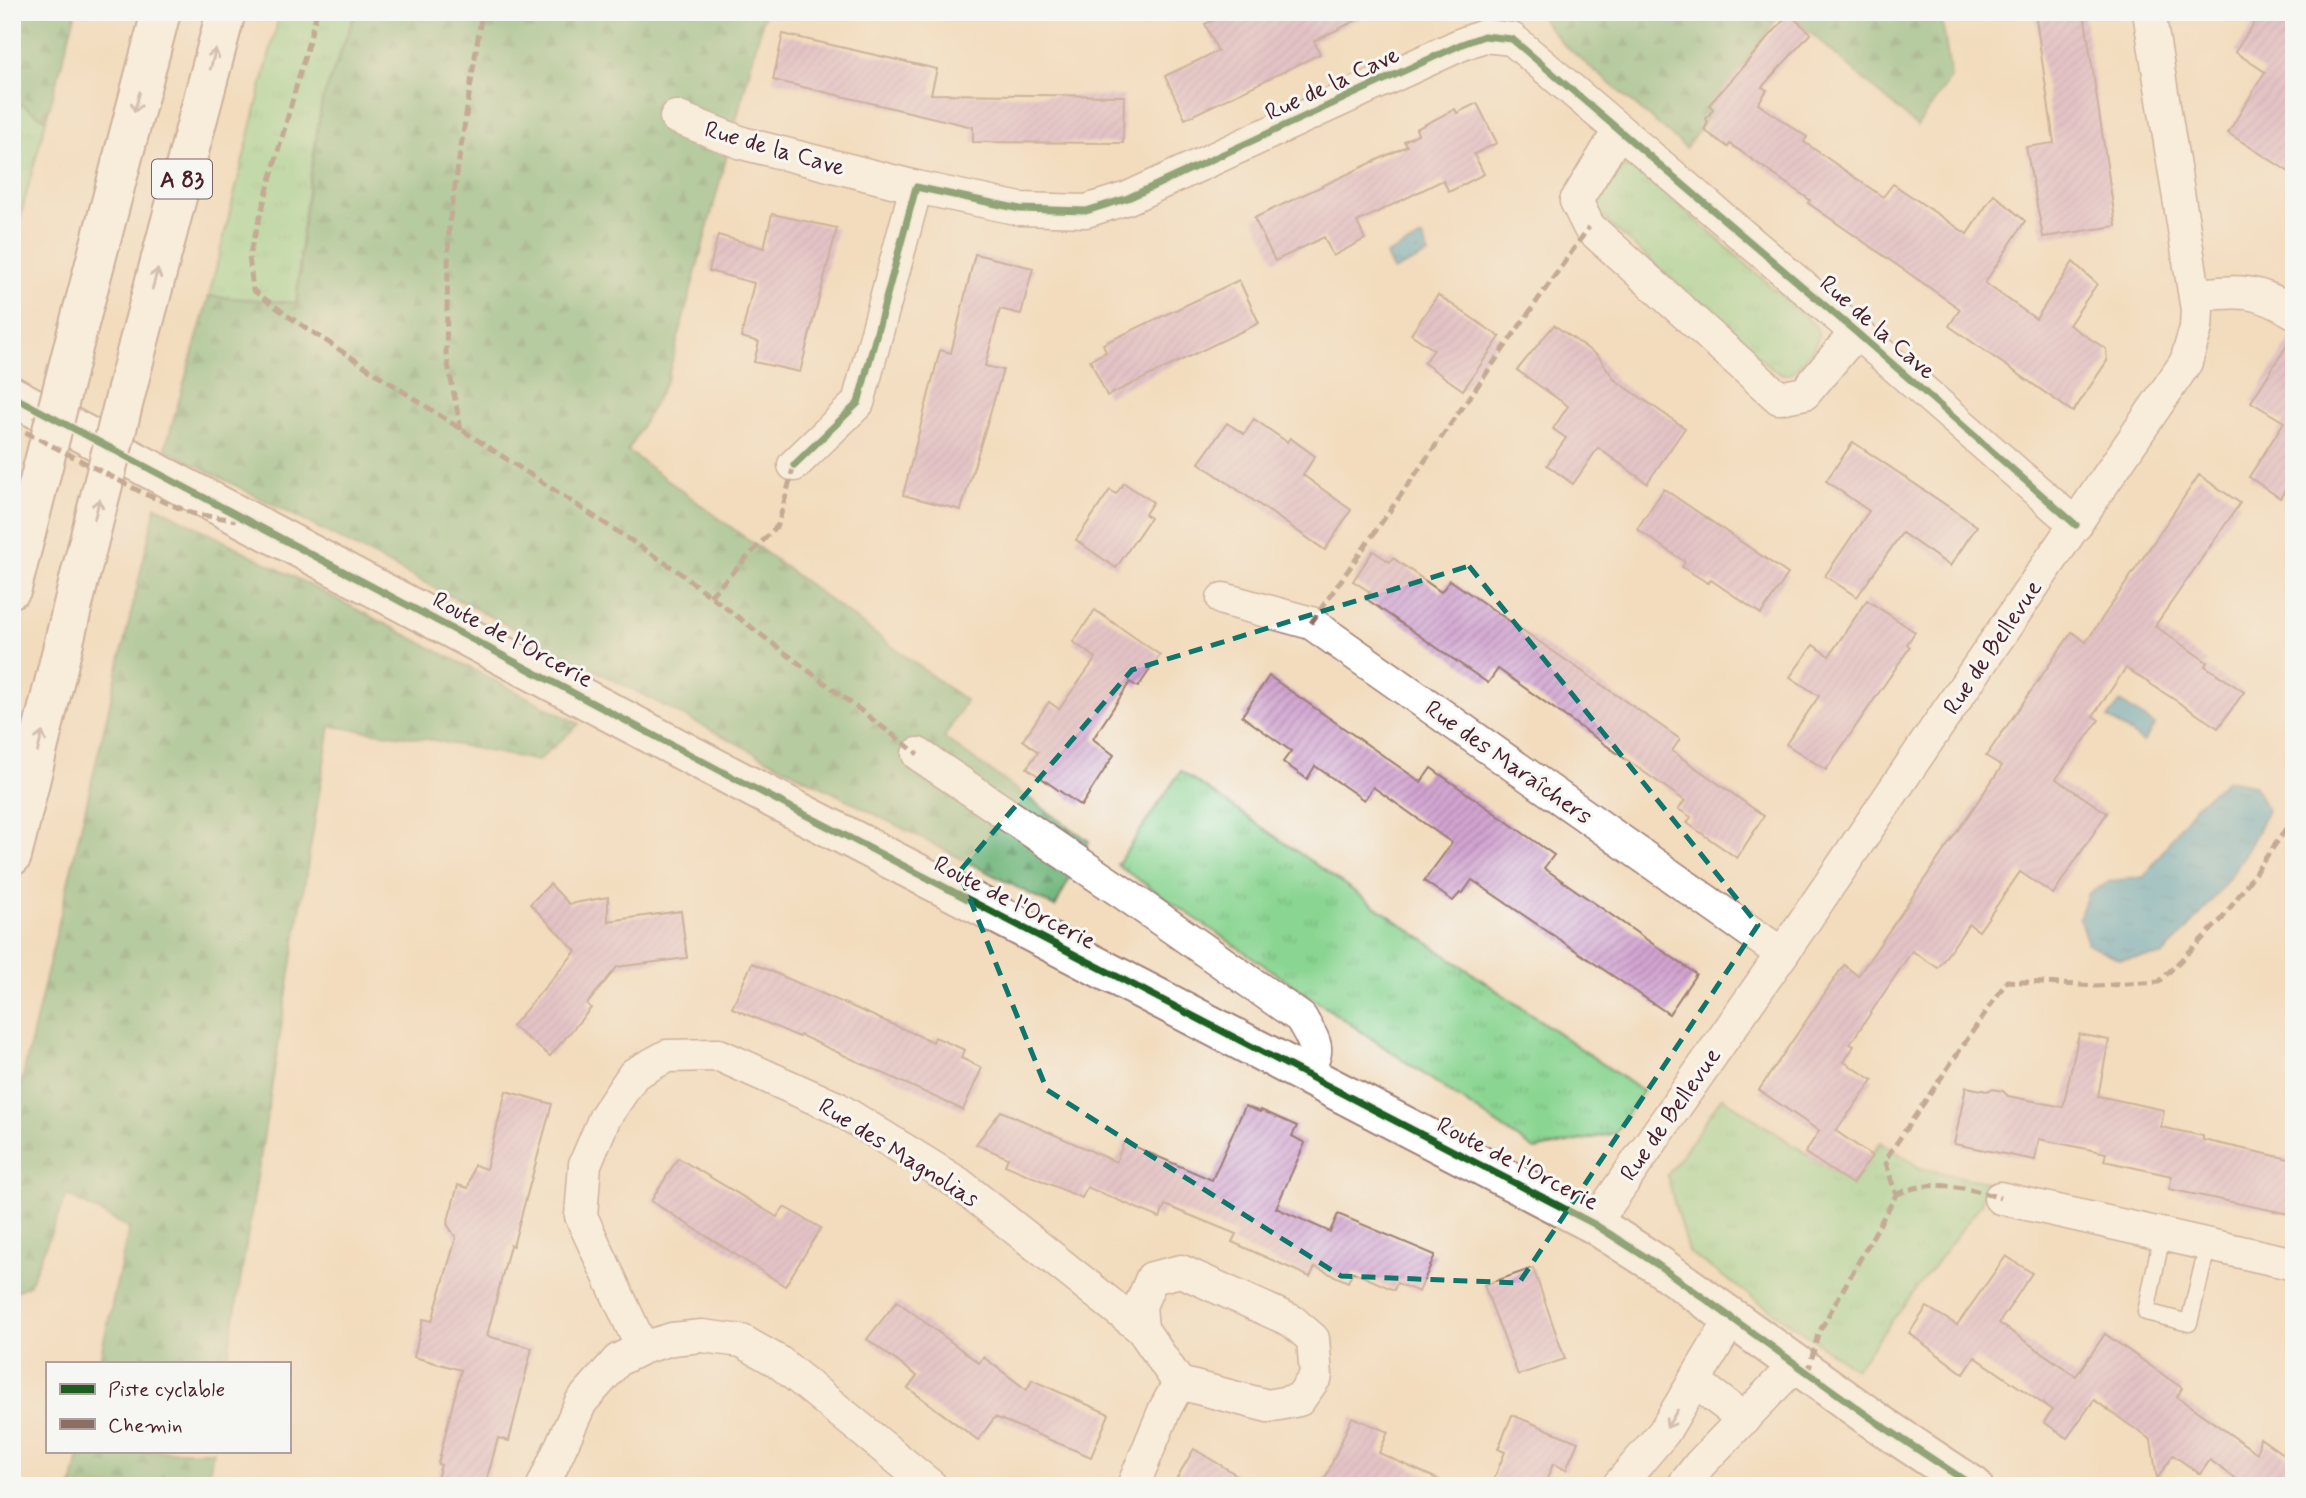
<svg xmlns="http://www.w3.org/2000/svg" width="2306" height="1498" viewBox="0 0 2306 1498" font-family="Mynerve,sans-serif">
	<defs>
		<pattern id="grass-tufts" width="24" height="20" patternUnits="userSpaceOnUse" patternTransform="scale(1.75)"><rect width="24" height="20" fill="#8ad592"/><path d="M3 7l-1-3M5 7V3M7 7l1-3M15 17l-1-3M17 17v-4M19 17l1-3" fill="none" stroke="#79b67e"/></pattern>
		<pattern id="forest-firs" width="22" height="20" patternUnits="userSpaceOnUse" patternTransform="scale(1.75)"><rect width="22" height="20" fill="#6fb67c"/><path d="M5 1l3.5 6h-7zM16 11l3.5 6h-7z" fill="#5d9366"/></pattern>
		<pattern id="water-ripples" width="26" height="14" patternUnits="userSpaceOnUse" patternTransform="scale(1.75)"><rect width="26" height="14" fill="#49a5c7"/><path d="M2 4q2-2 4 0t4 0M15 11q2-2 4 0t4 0" fill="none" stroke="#3f86a2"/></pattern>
		<pattern id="building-hatch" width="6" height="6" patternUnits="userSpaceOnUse" patternTransform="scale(1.75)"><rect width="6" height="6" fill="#d2a4d1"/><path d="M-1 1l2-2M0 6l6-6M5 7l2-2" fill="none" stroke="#ac85aa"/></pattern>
	</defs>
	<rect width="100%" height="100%" fill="#f6f6f2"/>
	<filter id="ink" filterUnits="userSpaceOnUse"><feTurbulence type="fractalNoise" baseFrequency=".0143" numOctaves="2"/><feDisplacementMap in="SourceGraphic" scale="14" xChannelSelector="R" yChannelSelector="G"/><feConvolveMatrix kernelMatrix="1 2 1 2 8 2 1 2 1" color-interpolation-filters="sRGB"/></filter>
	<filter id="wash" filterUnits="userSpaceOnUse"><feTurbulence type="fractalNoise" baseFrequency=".00686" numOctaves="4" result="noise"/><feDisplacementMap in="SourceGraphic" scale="28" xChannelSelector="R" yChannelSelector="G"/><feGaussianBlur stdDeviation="1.57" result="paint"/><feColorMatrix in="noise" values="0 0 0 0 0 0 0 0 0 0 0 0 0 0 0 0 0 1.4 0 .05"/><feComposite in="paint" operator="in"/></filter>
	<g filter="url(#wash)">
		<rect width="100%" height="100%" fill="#f2dcbd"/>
		<g fill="url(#grass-tufts)" stroke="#6a7a5e" stroke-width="2">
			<polygon points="280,12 356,12 322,101 303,224 296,304 209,296"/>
			<polygon points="12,98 46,120 12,248"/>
			<path d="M1629,166L1636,167L1815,325C1817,329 1819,331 1818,336C1818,344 1796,373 1788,374C1782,375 1777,372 1772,369L1596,212C1599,196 1611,168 1629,166Z"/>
			<polygon points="1181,771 1643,1092 1615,1133 1535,1150 1117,865"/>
			<polygon points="1722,1097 1852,1184 1881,1142 1920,1168 1986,1182 1981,1204 1855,1369 1688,1252 1667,1176"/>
		</g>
		<g fill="url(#forest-firs)" stroke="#5c6a54" stroke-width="2">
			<polygon points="12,12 76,12 46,120 12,98"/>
			<polygon points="356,12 765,12 667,380 628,451 966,701 944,738 1089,841 1055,907 165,449 209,296 297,303 303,224 322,101"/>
			<polygon points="1536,12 1781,12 1686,148 1563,44"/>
			<polygon points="1787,12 1941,12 1951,78 1917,126"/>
			<polygon points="156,506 579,724 538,761 433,740 330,726 227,1363 99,1363 129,1228 67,1195 29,1285 12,1293 12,1123"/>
			<polygon points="80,1451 213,1451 207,1486 72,1486"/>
		</g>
		<g fill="url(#water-ripples)" stroke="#4a6279" stroke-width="2">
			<polygon points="1422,237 1429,254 1393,271 1386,255"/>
			<polygon points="2120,702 2155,725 2143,742 2108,718"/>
			<path d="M2227,780L2254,785L2267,810C2243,868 2205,912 2162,956L2120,959L2088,944L2079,918L2088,894L2111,881L2144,877L2195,806Z"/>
		</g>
		<g id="blocks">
			<g fill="url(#building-hatch)">
				<polygon points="1232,12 1373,12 1314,41 1320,54 1185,119 1165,76 1218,51 1205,24"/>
				<polygon points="2035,12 2084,12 2116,226 2043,237 2026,147 2054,143"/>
				<polygon points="2262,12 2294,12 2294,175 2228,133 2265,72 2235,52"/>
				<polygon points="1789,14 1811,33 1762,87 1767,90 1758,104 1807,137 1804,142 1883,197 1893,184 1967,234 1994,194 2025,221 1985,283 2036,319 2073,262 2097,284 2069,325 2106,349 2107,361 2073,412 1949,326 1960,309 1808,203 1810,200 1730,144 1728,147 1704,130 1708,122 1706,119 1713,109 1709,105"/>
				<polygon points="783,34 937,69 931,94 1124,96 1123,143 973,142 973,127 773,80"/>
				<polygon points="1477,103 1497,143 1474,154 1484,174 1449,192 1443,180 1357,222 1365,239 1333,256 1324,237 1275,261 1254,218 1407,146 1404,141 1418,134 1416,129 1455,109 1457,113"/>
				<polygon points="772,214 837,228 800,372 754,362 759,342 741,337 754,283 709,271 718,235 764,248"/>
				<polygon points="975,254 1033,268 1021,314 1000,309 985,366 1003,370 961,510 903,495 940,350 951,353"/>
				<polygon points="1239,280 1259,323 1107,396 1090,360 1106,352 1103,344"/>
				<polygon points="1438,295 1500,337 1463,390 1424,363 1434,350 1411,334"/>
				<polygon points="1554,325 1598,356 1615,380 1685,428 1647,483 1598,448 1573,484 1547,465 1566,438 1553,429 1568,406 1517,370"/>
				<polygon points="2294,334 2294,477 2280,498 2249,477 2284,422 2251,402"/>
				<polygon points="1254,419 1287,442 1290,438 1315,456 1303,475 1351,510 1325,550 1199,463 1227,423 1244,434"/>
				<polygon points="1853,442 1977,526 1950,566 1902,533 1857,597 1825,576 1869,511 1826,481"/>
				<polygon points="2199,475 2240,503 2155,626 2207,662 2205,666 2244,692 2218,728 2126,668 2093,716 2099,720 2056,779 2107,813 2053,894 2020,872 1979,931 1969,924 1938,968 1912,951 1850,1044 1854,1046 1844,1062 1873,1080 1836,1131 1872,1156 1852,1184 1805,1153 1819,1131 1759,1090 1844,965 1858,976 2002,766 1986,756 2072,632 2086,642"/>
				<polygon points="1124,483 1153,502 1145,514 1150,518 1116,568 1076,540 1110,490 1116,494"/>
				<polygon points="1664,489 1788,574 1761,614 1711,580 1708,583 1682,567 1685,562 1637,529"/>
				<polygon points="1373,551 1390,562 1393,558 1441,592 1450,580 1680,739 1672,751 1764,816 1737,858 1687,823 1691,817 1678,809 1685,801 1498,669 1488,683 1365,598 1370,592 1353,581"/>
				<polygon points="1867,600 1915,632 1907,644 1910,647 1826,770 1786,744 1819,696 1790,677 1813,645 1829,656"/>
				<polygon points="1095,610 1160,655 1138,687 1130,682 1093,739 1114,755 1081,806 1027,768 1038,752 1023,740 1049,702 1059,709 1096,658 1073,642"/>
				<polygon points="1269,676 1421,782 1431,768 1554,855 1544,868 1696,974 1669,1014 1472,880 1462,894 1460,893 1453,901 1424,881 1452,843 1373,787 1364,800 1315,766 1307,779 1283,762 1291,751 1242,716"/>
				<polygon points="550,884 569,904 608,897 608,921 681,911 687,958 617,967 587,1004 591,1008 550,1056 512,1026 576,951 530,904"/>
				<polygon points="752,963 933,1042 935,1037 965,1050 961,1058 982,1068 963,1110 800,1035 799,1037 732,1008"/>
				<polygon points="2079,1034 2109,1040 2098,1096 2164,1110 2161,1127 2203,1136 2203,1140 2294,1160 2294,1215 2169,1189 2172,1176 2104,1161 2106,1153 2039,1139 2035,1160 1954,1144 1966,1087 1987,1091 1992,1089 2003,1091 2008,1096 2063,1107"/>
				<polygon points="506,1091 552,1104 513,1246 510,1245 487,1336 532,1348 509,1441 498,1438 485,1486 435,1486 441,1465 438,1464 461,1370 414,1357 423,1319 432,1321 456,1238 447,1224 458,1185 468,1188 474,1165 486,1169"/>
				<polygon points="1245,1106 1260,1112 1261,1110 1297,1126 1292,1136 1305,1143 1276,1208 1330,1232 1338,1214 1435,1255 1419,1292 1397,1283 1394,1290 1353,1272 1348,1282 1315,1267 1310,1277 1232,1242 1236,1234 1165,1205 1160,1218 1087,1187 1082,1198 1005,1165 1008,1158 976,1144 1001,1111 1116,1162 1124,1142 1212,1180"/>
				<polygon points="678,1158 777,1217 784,1207 821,1228 785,1286 651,1201"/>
				<polygon points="2006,1256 2032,1273 1999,1323 2076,1376 2105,1334 2182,1388 2177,1397 2257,1453 2260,1438 2294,1462 2294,1486 2246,1486 2210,1460 2200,1474 2173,1455 2157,1479 2151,1440 2094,1400 2067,1438 2044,1422 2052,1410 1975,1357 1964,1374 1909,1333 1927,1307 1957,1325"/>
				<polygon points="1533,1268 1565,1359 1518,1375 1484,1285"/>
				<polygon points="897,1301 979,1363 983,1357 1027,1390 1032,1380 1109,1414 1091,1457 995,1417 978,1440 908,1388 917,1376 867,1339"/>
				<polygon points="1512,1415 1578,1442 1566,1470 1553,1464 1544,1486 1491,1486 1505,1452 1498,1449"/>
				<polygon points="1352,1417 1388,1432 1379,1453 1453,1486 1322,1486"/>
				<polygon points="1194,1449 1255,1486 1172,1486"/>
			</g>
		</g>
	</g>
	<g filter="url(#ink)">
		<use href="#blocks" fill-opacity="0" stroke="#9e7e74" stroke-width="2"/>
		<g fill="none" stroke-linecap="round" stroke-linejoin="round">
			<g stroke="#9e7e74" stroke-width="19">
				<polyline id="service" points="2162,1235 2146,1312 2189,1323 2208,1244"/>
			</g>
			<g stroke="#9e7e74" stroke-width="35">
				<g id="minor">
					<polyline points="676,117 742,143 916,187"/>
					<polyline points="1619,131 1576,201 1589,227 1779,398 1805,393 1856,332"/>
					<path d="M2195,295C2239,291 2255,288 2294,312"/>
					<polyline points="794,465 858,403 916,187 1020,209 1086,211 1128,198 1462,44 1484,36 1512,39 1856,332 2076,525"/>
					<polyline points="1223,599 1311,623 1782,954"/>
					<path d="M918,754L1129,897L1301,1018C1315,1044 1323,1049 1304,1074"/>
					<polyline points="2000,1198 2294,1264"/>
					<polyline points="1594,1224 1782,954 2186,362 2196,328 2197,310 2149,12"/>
					<polyline points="1142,1329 1140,1306 1152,1278 1181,1271 1292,1321 1313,1339 1316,1376 1299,1400 1268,1406 1179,1383"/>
					<polyline points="642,1348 581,1216 585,1164 605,1117 634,1074 667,1056 719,1055 837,1108 958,1183 1142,1329 1179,1383 1165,1409 1133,1486"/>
					<polyline points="1694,1381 1744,1419"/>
					<polyline points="543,1486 581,1402 618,1360 642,1348 672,1339 702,1336 742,1341 779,1362 931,1486"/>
					<polyline points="1618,1486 1664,1432 1732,1318"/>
					<polyline points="1683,1486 1700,1464 1796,1364"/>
				</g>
			</g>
			<g stroke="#9e7e74" stroke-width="42">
				<polyline id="tertiary" points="12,396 738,780 1594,1224 1658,1265 1878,1423 1973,1486"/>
			</g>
			<g stroke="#9e7e74" stroke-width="42">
				<g id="trunk">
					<polyline points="78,328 161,12"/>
					<polyline points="138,345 226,12"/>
					<polyline points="12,588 26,533"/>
					<polyline points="12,856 80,576"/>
				</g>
			</g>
			<use href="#service" stroke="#fff" stroke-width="16"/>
			<use href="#minor" stroke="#fff" stroke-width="32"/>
			<use href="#tertiary" stroke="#fff" stroke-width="38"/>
			<use href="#trunk" stroke="#fff" stroke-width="38"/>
			<g stroke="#9e7e74" stroke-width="42" stroke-linecap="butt">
				<g id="trunk-bridge">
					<polyline points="26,533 78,328"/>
					<polyline points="80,576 138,345"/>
				</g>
			</g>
			<use href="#trunk-bridge" stroke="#fff" stroke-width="38"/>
			<g stroke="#8d6e63" stroke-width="5" stroke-dasharray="10 5" stroke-linecap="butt">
				<polyline points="317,12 249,256 253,290 288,316 676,570 918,754"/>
				<polyline points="12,425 145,494 194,514 236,520"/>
				<polyline points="461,430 446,354 449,224 482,12"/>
				<polyline points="710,596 778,525 794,465"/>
				<polyline points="1311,623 1589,227"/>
				<path d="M1896,1195C1928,1178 1968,1187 2000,1198"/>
				<polyline points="1808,1373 1818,1334 1896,1195 1885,1160 2007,981 2096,986 2159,982 2222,919 2282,835 2294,814"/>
			</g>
			<g stroke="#f6f6f2" stroke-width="11">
				<g id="cycleway">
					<polyline points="12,396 738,780 1594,1224 1658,1265 1878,1423 1973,1486"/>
					<polyline points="794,465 858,403 916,187 1020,209 1086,211 1128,198 1462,44 1484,36 1512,39 1856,332 2076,525"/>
				</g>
			</g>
			<use href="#cycleway" stroke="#1b5e20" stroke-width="7"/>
		</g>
		<defs><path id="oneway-shaft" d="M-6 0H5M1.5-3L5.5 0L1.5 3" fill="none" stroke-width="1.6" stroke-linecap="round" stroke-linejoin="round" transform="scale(1.75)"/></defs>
		<g stroke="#ae9aa0">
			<use href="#oneway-shaft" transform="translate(213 59) rotate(-75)"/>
			<use href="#oneway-shaft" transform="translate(137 102) rotate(105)"/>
			<use href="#oneway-shaft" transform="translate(155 279) rotate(-75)"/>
			<use href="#oneway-shaft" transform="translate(97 509) rotate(-76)"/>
			<use href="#oneway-shaft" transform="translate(40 742) rotate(-76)"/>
			<use href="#oneway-shaft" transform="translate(1672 1419) rotate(121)"/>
		</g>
	</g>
	<path d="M0 0H2306V1498H0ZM1469,566L1758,925L1519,1283L1341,1276L1047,1090L959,872L1132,670Z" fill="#f2dcbd" fill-opacity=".55" fill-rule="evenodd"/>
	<path fill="none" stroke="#0f766e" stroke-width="5" stroke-dasharray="14 9" stroke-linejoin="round" d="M1469,566L1758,925L1519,1283L1341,1276L1047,1090L959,872L1132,670Z"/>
	<g text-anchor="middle" stroke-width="6" stroke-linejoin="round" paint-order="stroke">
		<rect fill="#f6f6f2" stroke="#7e6067" stroke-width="2" x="152" y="159.5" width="60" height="39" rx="5"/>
		<g font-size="23" font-weight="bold" fill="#4a1f2b">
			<text x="182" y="187">A 83</text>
		</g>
		<g font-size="24" fill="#4a1f2b" stroke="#f6f6f2">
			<text transform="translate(1332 83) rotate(-25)" y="8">Rue de la Cave</text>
			<text transform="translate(775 148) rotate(16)" y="8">Rue de la Cave</text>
			<text transform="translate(1878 327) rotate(41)" y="8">Rue de la Cave</text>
			<text transform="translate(513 639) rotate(28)" y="8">Route de l'Orcerie</text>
			<text transform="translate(1992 647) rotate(-56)" y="8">Rue de Bellevue</text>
			<text transform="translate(1509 762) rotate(35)" y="8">Rue des Maraîchers</text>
			<text transform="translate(1015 902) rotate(27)" y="8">Route de l'Orcerie</text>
			<text transform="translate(1670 1114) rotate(-55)" y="8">Rue de Bellevue</text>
			<text transform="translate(899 1152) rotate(32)" y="8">Rue des Magnolias</text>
			<text transform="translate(1518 1163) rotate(27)" y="8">Route de l'Orcerie</text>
		</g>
	</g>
	<rect width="2306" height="1498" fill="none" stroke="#f6f6f2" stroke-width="42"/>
	<rect x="46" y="1362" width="245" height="91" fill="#f6f6f2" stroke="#b1a0a2" stroke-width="2"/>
	<rect x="60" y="1384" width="35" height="10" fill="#1b5e20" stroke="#b1a0a2" stroke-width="2"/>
	<text x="108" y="1396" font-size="21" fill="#4a1f2b">Piste cyclable</text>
	<rect x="60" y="1419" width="35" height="10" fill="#8d6e63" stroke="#b1a0a2" stroke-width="2"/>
	<text x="108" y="1432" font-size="21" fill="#4a1f2b">Chemin</text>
</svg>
